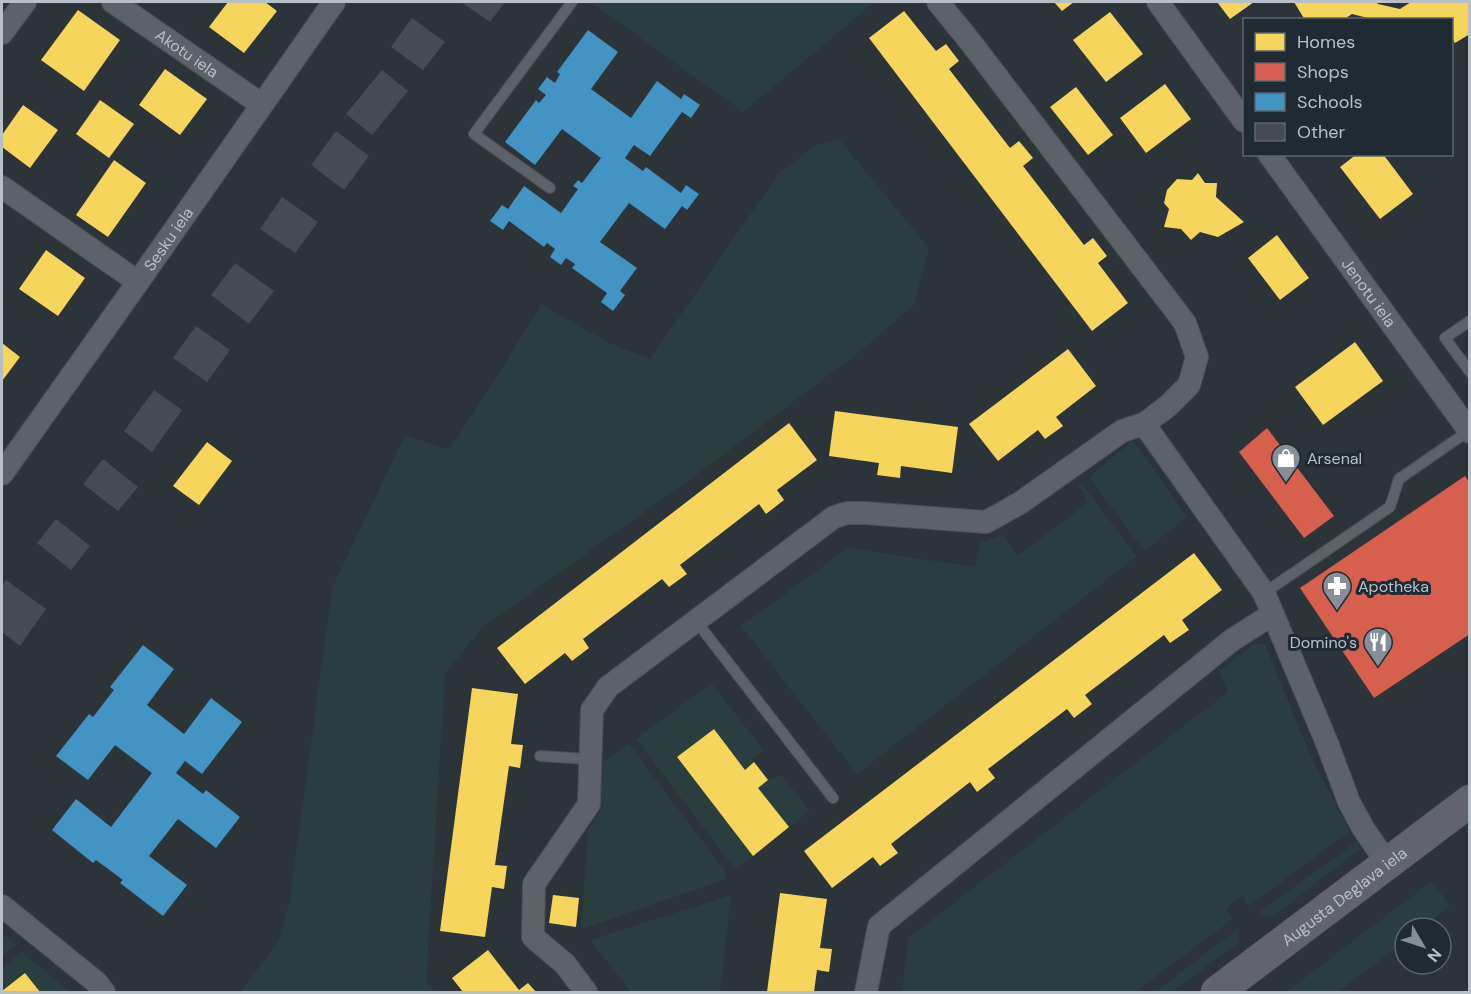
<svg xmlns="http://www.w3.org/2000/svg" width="1471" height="994" viewBox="0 0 1471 994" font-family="'DM Sans',sans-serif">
	<rect width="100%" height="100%" fill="#2c3339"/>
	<g fill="#2a3e3f">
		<polygon points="591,2 875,2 743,112"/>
		<polygon points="839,139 929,248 914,305 861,351 696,475 482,628 445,674 426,982 435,992 240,992 279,941 290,899 332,588 405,435 449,450 497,377 541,304 609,343 650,359 779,173 816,145"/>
		<polygon points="1133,440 1187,517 1144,551 1089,477"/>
		<polygon points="1082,484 1137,556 857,774 741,626 848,548 975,567 980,543 1003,534 1018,555 1089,502 1078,486"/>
		<polygon points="1254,644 1265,644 1310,755 1350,831 1249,906 1242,896 1226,909 1233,919 1135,992 902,992 908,938 1228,692 1219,671"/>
		<polygon points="711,683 764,750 752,760 754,762 745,770 713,729 677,758 753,856 735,869 636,739"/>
		<polygon points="629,744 726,872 727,879 581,929 588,831 601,810 603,762"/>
		<polygon points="782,775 810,811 789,827 758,788 768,780"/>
		<polygon points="1356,842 1360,849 1272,917 1257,914"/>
		<polygon points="1432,881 1450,906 1421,928 1405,928 1405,941 1338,992 1286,992"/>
		<polygon points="731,895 720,992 631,992 590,940"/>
		<polygon points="1239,928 1239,942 1172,992 1155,992"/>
		<polygon points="2,933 17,945 2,957"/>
		<polygon points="22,952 70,992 40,992 25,973 2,991 2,968"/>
	</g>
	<g fill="#f6d55c">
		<polygon points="228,2 265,2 277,11 244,53 209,27"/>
		<polygon points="1054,2 1074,2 1062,11"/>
		<polygon points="1217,2 1254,2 1230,19"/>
		<polygon points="1294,2 1376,2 1378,4 1400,9 1411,2 1470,2 1470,34 1455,43 1453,40 1452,41 1452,20 1369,20 1368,18 1352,14 1343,20 1305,20"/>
		<polygon points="78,10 120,40 84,91 41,60"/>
		<polygon points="904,11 936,51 946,44 959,61 949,69 1010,148 1019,141 1033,158 1023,166 1084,245 1093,238 1107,256 1098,263 1128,303 1092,331 869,38"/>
		<polygon points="1110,12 1143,54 1106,82 1073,40"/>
		<polygon points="165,69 207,99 180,135 139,105"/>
		<polygon points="1165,84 1191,119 1146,153 1120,118"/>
		<polygon points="1076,87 1113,135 1088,155 1050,107"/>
		<polygon points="100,100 134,124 109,158 76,134"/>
		<polygon points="23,105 58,130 30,168 2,147 2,135"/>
		<polygon points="1357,154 1383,154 1413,194 1380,219 1340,167"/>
		<polygon points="114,160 146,183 108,237 76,215"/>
		<polygon points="1198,173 1205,183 1217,183 1216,197 1244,222 1218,237 1200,232 1191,240 1181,229 1164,227 1169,209 1164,203 1167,190 1177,179 1192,180"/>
		<polygon points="1277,235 1309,278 1280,300 1248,258"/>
		<polygon points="46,250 85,278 58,316 19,289"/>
		<polygon points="1355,342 1383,381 1323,425 1295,387"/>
		<polygon points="2,343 20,357 2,381"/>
		<polygon points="1068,349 1096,386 1056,417 1063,426 1045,439 1038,430 998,461 969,424"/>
		<polygon points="835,411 958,427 952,473 901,466 900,478 877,475 879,463 829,456"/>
		<polygon points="789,423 817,460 777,490 784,500 766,514 759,504 680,565 687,574 669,587 662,579 583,639 589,648 572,661 565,653 525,684 497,648"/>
		<polygon points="207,442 232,461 199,505 173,486"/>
		<polygon points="1194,553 1222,590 1182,620 1189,630 1170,643 1164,635 1085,695 1092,704 1074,718 1067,709 988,769 995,778 977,792 970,782 891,844 898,853 880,866 873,857 832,888 804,851"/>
		<polygon points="472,688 518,694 511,744 523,745 520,768 509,766 495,865 507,866 504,889 492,887 485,937 440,931"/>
		<polygon points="714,729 745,770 754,762 768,780 758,788 789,827 753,856 677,757"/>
		<polygon points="780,893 827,899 820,948 832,949 829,972 817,970 814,992 767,992"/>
		<polygon points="553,895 579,898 576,927 549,923"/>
		<polygon points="488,950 519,990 528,983 536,992 463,992 452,978"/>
		<polygon points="25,973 40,992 2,992 2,991"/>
	</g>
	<g fill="#d6604d">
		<polygon points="1267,428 1334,516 1304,538 1239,452"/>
		<polygon points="1465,476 1470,483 1470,634 1374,698 1300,588"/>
	</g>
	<g fill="#4393c3">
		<polygon points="588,30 618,52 591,89 631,118 657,81 681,99 684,94 700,105 691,118 682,112 650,156 634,145 625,158 643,171 646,167 681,193 686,185 699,194 687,210 682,206 665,229 629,203 600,242 637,268 620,291 625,295 613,311 601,302 607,293 572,268 575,264 566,258 561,265 550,257 555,249 547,243 544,247 509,221 503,230 490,221 502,205 508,209 524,186 561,213 578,189 573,186 578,180 582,183 601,158 562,129 535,165 505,142 536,100 539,103 546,95 538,89 547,77 555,83 560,74 557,72"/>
		<polygon points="143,645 174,669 147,705 184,734 211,698 242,722 202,774 185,761 176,773 203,794 206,790 240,817 216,848 178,819 149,856 187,885 163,916 120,883 123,880 96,860 93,863 52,830 76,799 111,827 152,773 115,745 88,780 56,756 89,714 93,717 114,690 110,687"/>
	</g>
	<g fill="#454b50">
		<polygon points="461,2 505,2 490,22"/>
		<polygon points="412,18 445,42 423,70 391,47"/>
		<polygon points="382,70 408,91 372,135 346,114"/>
		<polygon points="336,131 369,156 344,190 311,165"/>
		<polygon points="282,197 318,222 295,253 260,229"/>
		<polygon points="235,263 274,291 249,324 211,295"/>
		<polygon points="196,326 230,350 207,382 173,358"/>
		<polygon points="154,390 182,410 152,452 124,431"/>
		<polygon points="103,459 138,487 118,511 83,484"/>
		<polygon points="56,519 90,546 71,570 37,543"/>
		<polygon points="6,580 46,609 20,646 2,632 2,586"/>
	</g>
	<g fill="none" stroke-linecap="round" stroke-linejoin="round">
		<g stroke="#4a4f54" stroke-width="12">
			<g id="service">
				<polyline points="550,188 474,134 572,2"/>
				<polyline points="1470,321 1445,338 1470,372"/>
				<polyline points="1264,593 1390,507 1399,479 1470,430"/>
				<polyline points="696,621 833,798"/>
				<polyline points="540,756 589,759"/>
			</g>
		</g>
		<g stroke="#4a4f54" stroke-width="24">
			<g id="minor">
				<path id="s1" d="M113,2L261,104"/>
				<polyline points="1158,2 1244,121"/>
				<polyline points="2,33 25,2"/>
				<path id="s2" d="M1269,154L1470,432"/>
				<polyline points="2,187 138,282"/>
				<polyline points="1144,424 1264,593 1327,743 1349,802 1363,828 1387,863"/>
				<path id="s3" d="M2,474L138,282L334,2"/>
				<polyline points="2,906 96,982 104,992"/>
				<polyline points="586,992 565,964 533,937 534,884 589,804 592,710 608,687 834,517 847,513 865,513 986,522 1020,503 1122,431 1144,424 1168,406 1189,385 1197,357 1185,323 972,44 938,2"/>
				<polyline points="866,992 879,926 1232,640 1273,614"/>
			</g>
		</g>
		<g stroke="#4a4f54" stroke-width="33">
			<g id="secondary">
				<path id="s4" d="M1217,992L1470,801"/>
			</g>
		</g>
		<use href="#service" stroke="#5c6267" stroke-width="10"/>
		<use href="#minor" stroke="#5c6267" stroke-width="22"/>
		<use href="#secondary" stroke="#61656b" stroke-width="32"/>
	</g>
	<defs>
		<g id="shop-pin" transform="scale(1.5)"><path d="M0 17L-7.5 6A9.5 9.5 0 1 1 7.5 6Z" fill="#868f97" stroke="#202a33"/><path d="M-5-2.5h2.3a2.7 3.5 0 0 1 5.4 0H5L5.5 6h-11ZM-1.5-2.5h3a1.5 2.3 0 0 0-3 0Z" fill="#fff"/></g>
		<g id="pharmacy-pin" transform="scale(1.5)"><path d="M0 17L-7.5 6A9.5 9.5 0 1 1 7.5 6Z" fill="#868f97" stroke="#202a33"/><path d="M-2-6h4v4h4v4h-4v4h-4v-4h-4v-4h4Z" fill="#fff"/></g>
		<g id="restaurant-pin" transform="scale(1.5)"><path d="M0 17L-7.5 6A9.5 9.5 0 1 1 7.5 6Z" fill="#868f97" stroke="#202a33"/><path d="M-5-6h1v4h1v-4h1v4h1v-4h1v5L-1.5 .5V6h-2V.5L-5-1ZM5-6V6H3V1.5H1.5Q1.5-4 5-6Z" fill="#fff"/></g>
	</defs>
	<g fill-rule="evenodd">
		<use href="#shop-pin" x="1286" y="458"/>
		<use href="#pharmacy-pin" x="1337" y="586"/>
		<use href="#restaurant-pin" x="1378" y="642"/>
	</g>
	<g text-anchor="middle" stroke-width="6" stroke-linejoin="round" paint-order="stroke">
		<g font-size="16" fill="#b7c0c9" stroke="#202a33">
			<text dy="6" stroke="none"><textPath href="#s1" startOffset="90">Akotu iela</textPath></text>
			<text dy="6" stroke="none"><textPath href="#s3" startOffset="288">Sesku iela</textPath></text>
			<text dy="6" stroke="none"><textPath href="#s2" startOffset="171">Jenotu iela</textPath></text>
			<text dy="6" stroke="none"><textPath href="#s4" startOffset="159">Augusta Deglava iela</textPath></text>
		</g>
		<g font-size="16" fill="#b7c0c9" stroke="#202a33" text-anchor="start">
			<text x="1307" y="464">Arsenal</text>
			<text x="1358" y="592">Apotheka</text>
			<text x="1357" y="648" text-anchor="end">Domino's</text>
		</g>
	</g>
	<rect width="1471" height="994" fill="none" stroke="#b7c0c9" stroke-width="6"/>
	<rect x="1243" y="18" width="210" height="138" fill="#202a33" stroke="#5c666f" stroke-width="1.5"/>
	<rect x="1255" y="33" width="30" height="18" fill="#f6d55c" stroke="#5c666f" stroke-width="1.5"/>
	<text x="1297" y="48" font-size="18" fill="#b7c0c9">Homes</text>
	<rect x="1255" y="63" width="30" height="18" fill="#d6604d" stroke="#5c666f" stroke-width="1.5"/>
	<text x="1297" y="78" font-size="18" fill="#b7c0c9">Shops</text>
	<rect x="1255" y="93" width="30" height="18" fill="#4393c3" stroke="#5c666f" stroke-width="1.5"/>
	<text x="1297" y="108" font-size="18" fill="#b7c0c9">Schools</text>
	<rect x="1255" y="123" width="30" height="18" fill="#454b50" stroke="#5c666f" stroke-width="1.5"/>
	<text x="1297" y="138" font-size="18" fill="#b7c0c9">Other</text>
	<g transform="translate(1423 946) rotate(129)"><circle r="28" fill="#202a33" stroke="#5c666f" stroke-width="1.5"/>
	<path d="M0-4.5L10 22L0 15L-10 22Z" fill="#868f97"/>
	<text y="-9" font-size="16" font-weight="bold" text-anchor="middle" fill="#b7c0c9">N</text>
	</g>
</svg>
